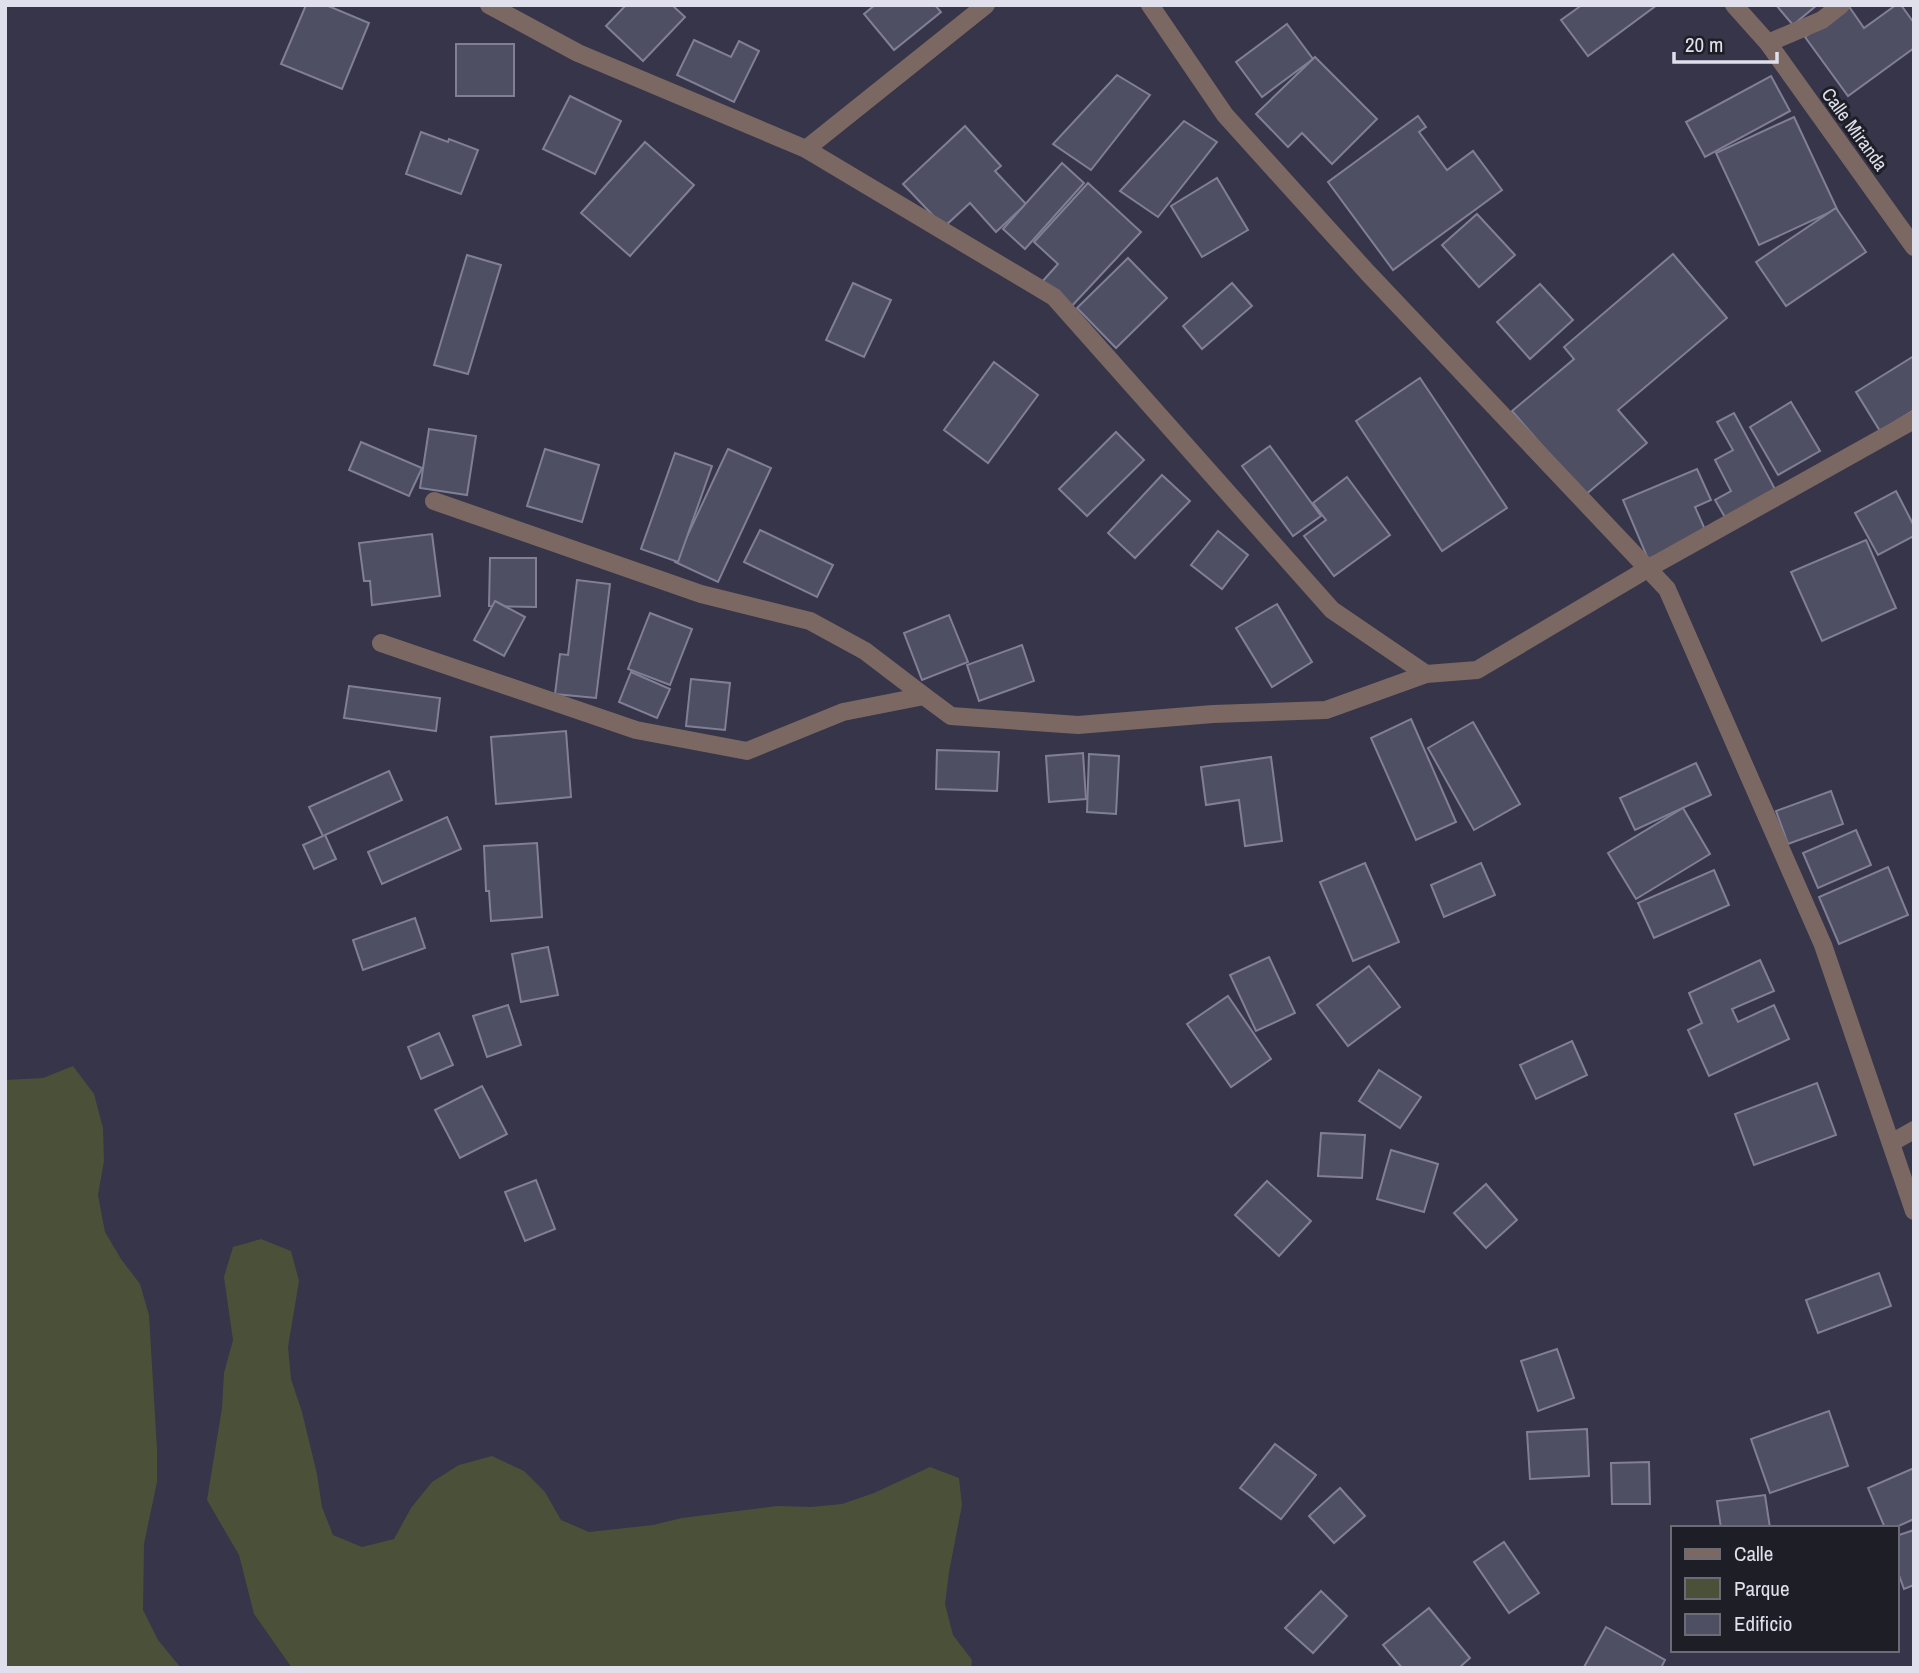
<svg xmlns="http://www.w3.org/2000/svg" width="1919" height="1673" viewBox="0 0 1919 1673" font-family="'Archivo Narrow',sans-serif">
	<rect width="100%" height="100%" fill="#363549"/>
	<g fill="#4b5039">
		<polygon points="73,1066 94,1094 103,1128 104,1161 98,1195 105,1232 121,1259 140,1284 149,1315 157,1449 157,1482 144,1544 143,1610 158,1640 181,1668 8,1668 5,1662 5,1080 43,1078"/>
		<polygon points="261,1239 291,1251 299,1281 288,1347 291,1379 302,1412 317,1474 322,1507 333,1535 362,1547 394,1539 411,1508 432,1482 459,1465 492,1456 524,1471 545,1492 561,1520 589,1532 653,1525 682,1518 777,1506 811,1507 842,1504 874,1493 930,1467 959,1478 962,1505 949,1572 945,1604 953,1635 972,1660 971,1668 292,1668 254,1614 239,1555 207,1500 222,1408 224,1373 233,1340 224,1277 233,1247"/>
	</g>
	<g fill="#4f4f64" stroke="#807f96" stroke-width="2">
		<polygon points="306,5 326,5 369,23 342,89 281,64"/>
		<polygon points="626,5 672,5 685,17 643,61 606,26"/>
		<polygon points="875,5 935,5 941,12 894,50 864,14"/>
		<polygon points="1582,5 1657,5 1588,56 1561,20"/>
		<polygon points="1776,5 1817,5 1793,25"/>
		<polygon points="1848,5 1864,28 1896,5 1901,5 1914,23 1914,48 1848,96 1805,37"/>
		<polygon points="1287,24 1313,59 1262,97 1236,62"/>
		<polygon points="694,40 731,57 739,41 759,51 734,102 677,75"/>
		<rect x="456" y="44" width="58" height="52"/>
		<polygon points="1315,57 1377,119 1332,164 1302,133 1288,147 1256,114"/>
		<polygon points="1117,75 1150,95 1091,170 1053,144"/>
		<polygon points="1771,76 1790,111 1705,157 1686,122"/>
		<polygon points="570,96 621,121 595,174 543,149"/>
		<polygon points="1418,116 1426,127 1419,132 1447,170 1473,151 1502,190 1393,270 1328,182"/>
		<polygon points="1794,117 1837,209 1759,245 1716,153"/>
		<polygon points="1184,121 1217,142 1158,217 1120,191"/>
		<polygon points="965,126 1001,166 995,171 1026,204 996,232 970,203 944,227 903,184"/>
		<polygon points="421,132 448,142 449,139 478,150 461,194 406,174"/>
		<polygon points="645,142 694,185 630,256 581,213"/>
		<polygon points="1062,163 1084,183 1025,249 1003,229"/>
		<polygon points="1217,178 1248,230 1202,257 1171,206"/>
		<polygon points="1088,183 1141,232 1069,309 1041,283 1058,264 1034,242"/>
		<polygon points="1836,208 1866,252 1786,306 1756,262"/>
		<polygon points="1477,214 1515,255 1479,287 1442,245"/>
		<polygon points="1673,254 1727,318 1618,410 1647,443 1585,495 1512,411 1574,359 1564,347"/>
		<polygon points="467,255 501,265 468,374 434,365"/>
		<polygon points="1128,258 1167,298 1116,348 1077,308"/>
		<polygon points="853,283 891,300 864,357 826,340"/>
		<polygon points="1232,283 1252,306 1202,349 1183,326"/>
		<polygon points="1540,284 1573,320 1530,359 1497,322"/>
		<polygon points="1914,356 1914,410 1880,431 1856,392"/>
		<polygon points="994,362 1038,395 988,463 944,430"/>
		<polygon points="1420,378 1507,508 1442,551 1356,421"/>
		<polygon points="1791,402 1820,451 1778,475 1750,427"/>
		<polygon points="1734,413 1776,491 1726,519 1715,500 1731,491 1715,460 1733,450 1717,422"/>
		<polygon points="429,429 476,436 467,495 420,488"/>
		<polygon points="1116,432 1144,460 1087,516 1059,489"/>
		<polygon points="361,442 422,468 409,496 349,470"/>
		<polygon points="1270,446 1321,516 1293,536 1242,466"/>
		<polygon points="545,449 599,465 582,522 527,506"/>
		<polygon points="728,449 771,468 718,582 675,562"/>
		<polygon points="675,453 712,466 678,562 641,549"/>
		<polygon points="1697,469 1711,500 1695,507 1707,534 1648,559 1623,500"/>
		<polygon points="1162,475 1190,501 1135,558 1108,533"/>
		<polygon points="1347,477 1390,535 1334,576 1304,536 1326,520 1313,503"/>
		<polygon points="1896,491 1914,526 1914,536 1878,555 1855,513"/>
		<polygon points="760,530 833,565 817,597 744,562"/>
		<polygon points="1218,531 1248,555 1222,589 1191,565"/>
		<polygon points="432,534 440,596 372,605 370,581 364,581 359,543"/>
		<polygon points="1866,540 1896,608 1822,641 1791,572"/>
		<polygon points="490,558 536,558 536,607 489,606"/>
		<polygon points="577,580 610,584 596,698 555,694 560,654 568,655"/>
		<polygon points="495,601 525,617 504,656 474,640"/>
		<polygon points="1277,604 1312,662 1272,687 1236,628"/>
		<polygon points="650,613 692,629 670,685 628,669"/>
		<polygon points="949,615 968,662 922,680 904,633"/>
		<polygon points="1022,645 1034,681 979,701 967,665"/>
		<polygon points="631,672 670,689 657,718 619,702"/>
		<polygon points="691,679 730,683 725,730 686,726"/>
		<polygon points="349,686 440,698 436,731 344,718"/>
		<polygon points="1411,719 1456,822 1416,840 1371,738"/>
		<polygon points="1473,722 1520,804 1474,830 1428,748"/>
		<polygon points="566,731 571,797 496,804 491,737"/>
		<polygon points="937,750 999,752 997,791 936,789"/>
		<polygon points="1083,753 1086,799 1049,802 1046,756"/>
		<polygon points="1089,754 1119,756 1116,814 1087,812"/>
		<polygon points="1271,757 1282,841 1245,846 1239,800 1206,805 1201,767"/>
		<polygon points="1696,763 1711,795 1635,830 1620,798"/>
		<polygon points="389,771 402,800 325,835 336,859 314,869 303,845 323,836 309,807"/>
		<polygon points="1831,791 1843,824 1788,844 1776,811"/>
		<polygon points="1683,808 1710,854 1636,899 1608,853"/>
		<polygon points="447,817 461,849 382,884 368,852"/>
		<polygon points="1856,830 1871,865 1818,888 1803,853"/>
		<polygon points="537,843 542,917 491,921 489,891 486,891 484,846"/>
		<polygon points="1365,863 1399,942 1353,961 1320,882"/>
		<polygon points="1481,863 1495,895 1444,917 1431,885"/>
		<polygon points="1888,867 1908,915 1839,944 1819,897"/>
		<polygon points="1714,870 1729,905 1654,938 1638,903"/>
		<polygon points="415,918 425,948 363,970 353,940"/>
		<polygon points="548,947 558,995 521,1002 512,954"/>
		<polygon points="1269,957 1295,1013 1256,1031 1230,975"/>
		<polygon points="1760,960 1774,991 1732,1009 1738,1022 1774,1005 1789,1039 1709,1076 1688,1030 1702,1023 1689,993"/>
		<polygon points="1369,966 1400,1007 1348,1046 1317,1005"/>
		<polygon points="1228,996 1271,1059 1231,1087 1187,1024"/>
		<polygon points="508,1005 521,1045 487,1057 473,1016"/>
		<polygon points="439,1033 453,1065 421,1079 408,1047"/>
		<polygon points="1572,1041 1587,1075 1536,1099 1520,1065"/>
		<polygon points="1379,1070 1421,1097 1400,1128 1359,1101"/>
		<polygon points="1817,1083 1836,1135 1754,1165 1735,1114"/>
		<polygon points="482,1086 507,1134 460,1158 435,1110"/>
		<polygon points="1321,1133 1365,1135 1362,1178 1318,1176"/>
		<polygon points="1391,1150 1438,1164 1424,1212 1377,1199"/>
		<polygon points="536,1180 555,1229 525,1241 505,1192"/>
		<polygon points="1267,1181 1311,1221 1279,1256 1235,1215"/>
		<polygon points="1486,1184 1517,1220 1486,1248 1454,1213"/>
		<polygon points="1879,1273 1891,1306 1818,1333 1806,1300"/>
		<polygon points="1557,1349 1574,1398 1538,1411 1521,1361"/>
		<polygon points="1829,1411 1848,1466 1770,1493 1751,1439"/>
		<polygon points="1587,1429 1589,1476 1530,1479 1527,1432"/>
		<polygon points="1275,1444 1316,1475 1281,1519 1240,1488"/>
		<polygon points="1649,1462 1650,1504 1612,1504 1611,1463"/>
		<polygon points="1914,1468 1914,1519 1894,1528 1885,1528 1868,1488"/>
		<polygon points="1340,1488 1365,1516 1334,1543 1309,1516"/>
		<polygon points="1765,1495 1770,1528 1721,1528 1717,1501"/>
		<polygon points="1914,1530 1914,1585 1904,1589 1896,1567 1896,1536"/>
		<polygon points="1504,1542 1539,1593 1509,1613 1474,1562"/>
		<polygon points="1321,1591 1347,1616 1313,1653 1285,1628"/>
		<polygon points="1429,1608 1470,1658 1459,1668 1402,1668 1383,1645"/>
		<polygon points="1606,1627 1665,1660 1661,1668 1584,1667"/>
	</g>
	<g fill="none" stroke-linecap="round" stroke-linejoin="round">
		<g stroke="#7b6862" stroke-width="18">
			<polyline points="489,5 578,53 806,149 1054,297 1332,610 1426,674"/>
			<polyline points="1150,5 1225,115 1367,272 1667,589 1823,945 1914,1211"/>
			<polyline points="1734,5 1768,43 1914,247"/>
			<polyline points="1768,43 1822,20 1841,5"/>
			<polyline points="806,149 986,5"/>
			<polyline points="434,501 701,594 810,621 865,651 924,696"/>
			<polyline points="381,643 636,730 747,751 843,712 924,696 951,716 1078,725 1213,714 1326,710 1426,674 1477,670 1649,568 1914,420"/>
			<polyline points="1891,1143 1914,1130"/>
		</g>
	</g>
	<g text-anchor="middle" stroke-width="6" stroke-linejoin="round" paint-order="stroke">
		<g font-size="19" fill="#e0e0ed" stroke="#1e1e27">
			<text transform="translate(1855 129) rotate(54)" y="7">Calle Miranda</text>
		</g>
	</g>
	<rect width="1919" height="1673" fill="none" stroke="#e0e0ed" stroke-width="14"/>
	<rect x="1671" y="1526" width="228" height="126" fill="#1e1e27" stroke="#6c6c76" stroke-width="2"/>
	<rect x="1685" y="1549" width="35" height="10" fill="#7b6862" stroke="#6c6c76" stroke-width="2"/>
	<text x="1734" y="1561" font-size="21" fill="#e0e0ed">Calle</text>
	<rect x="1685" y="1578" width="35" height="21" fill="#4b5039" stroke="#6c6c76" stroke-width="2"/>
	<text x="1734" y="1596" font-size="21" fill="#e0e0ed">Parque</text>
	<rect x="1685" y="1614" width="35" height="21" fill="#4f4f64" stroke="#6c6c76" stroke-width="2"/>
	<text x="1734" y="1631" font-size="21" fill="#e0e0ed">Edificio</text>
	<path d="M1674 52v10h103v-10" fill="none" stroke="#e0e0ed" stroke-width="3.5"/>
	<text x="1685" y="52" font-size="21" fill="#e0e0ed" stroke="#1e1e27" stroke-width="5" paint-order="stroke">20 m</text>
</svg>
